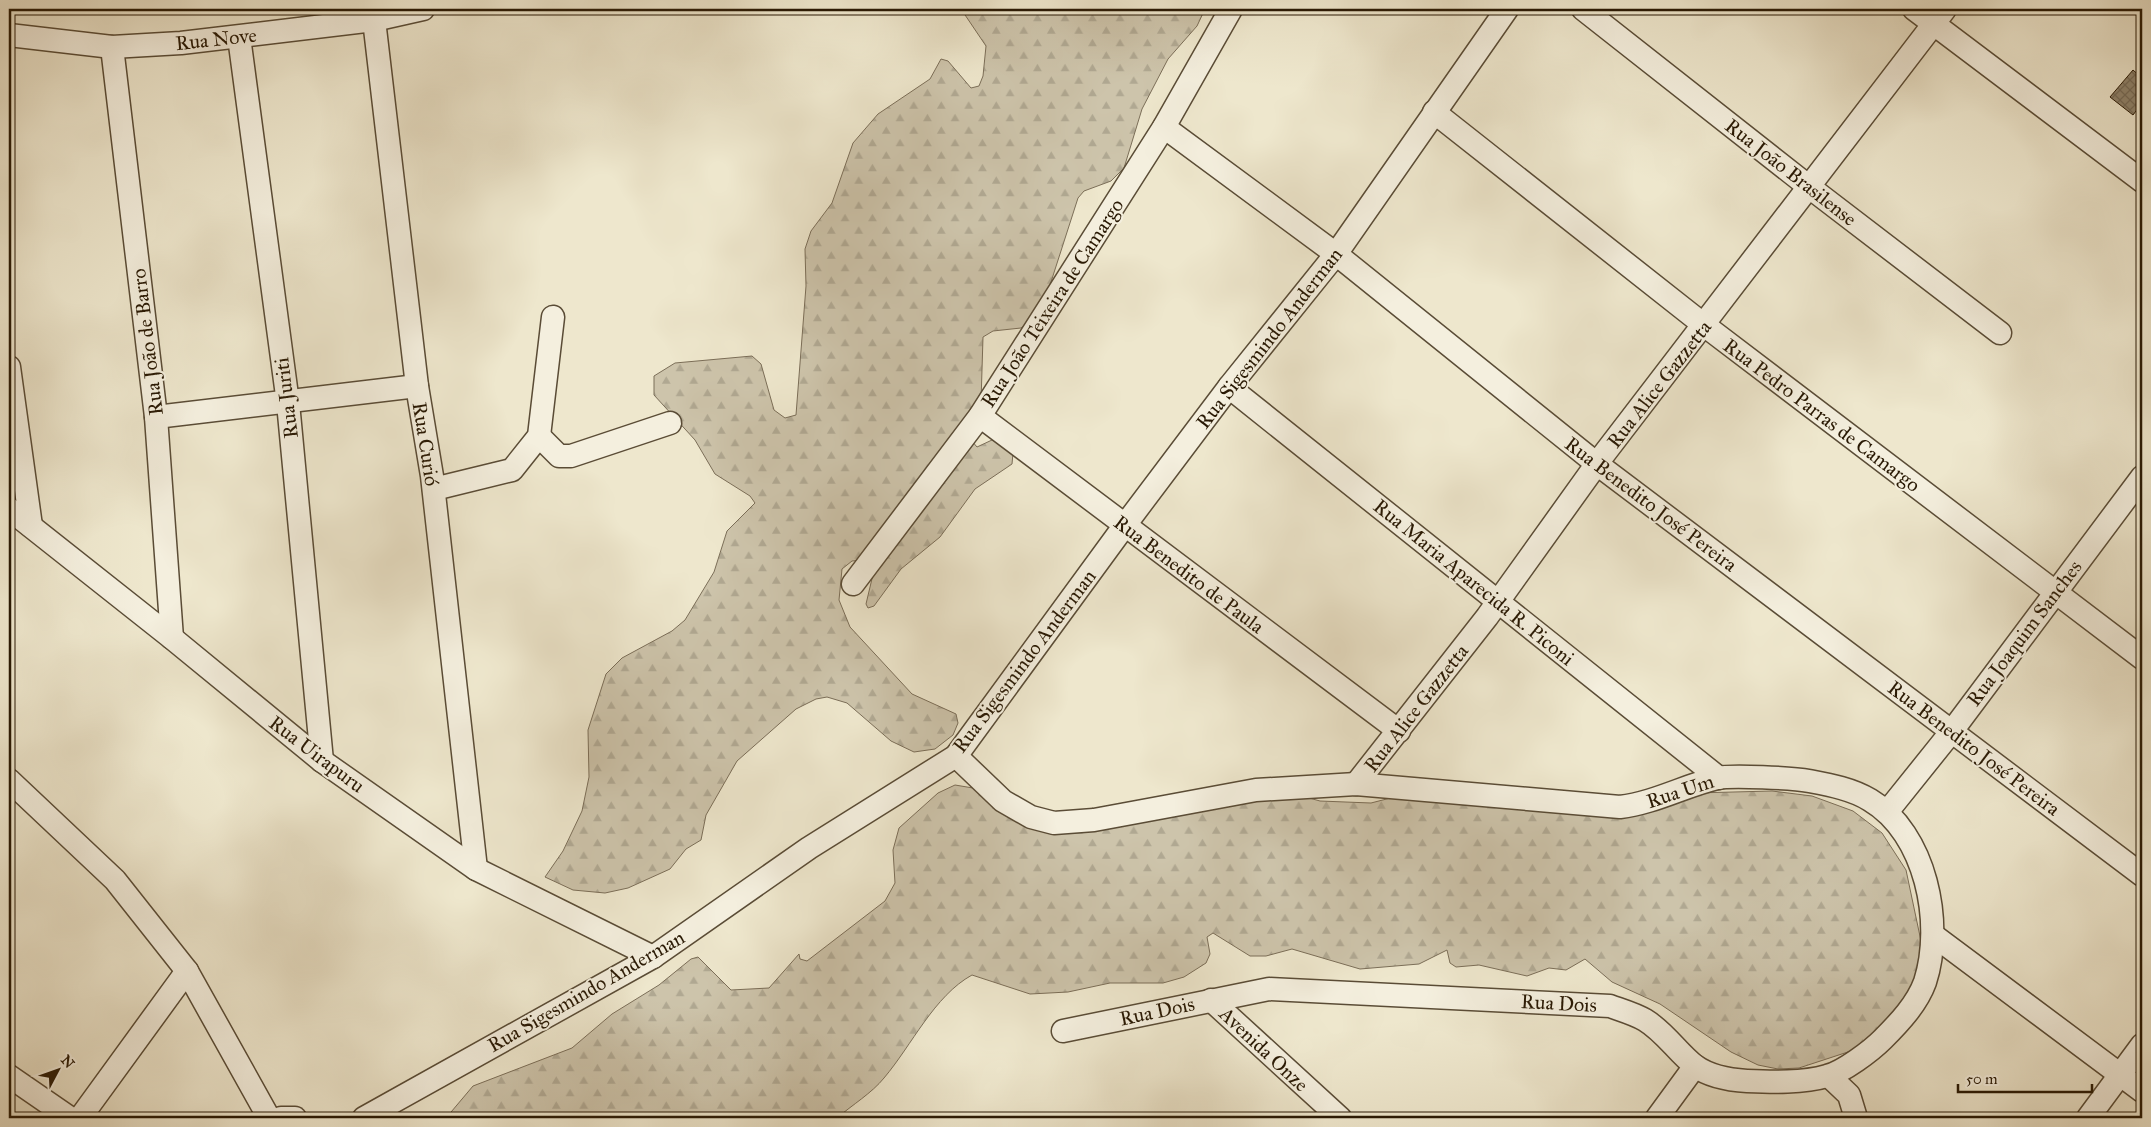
<svg xmlns="http://www.w3.org/2000/svg" width="2151" height="1127" viewBox="0 0 2151 1127" font-family="'IM FELL Great Primer',serif">
	<defs>
		<pattern id="forest-firs" width="22" height="20" patternUnits="userSpaceOnUse" patternTransform="scale(1.25)"><rect width="22" height="20" fill="#cdc4ab"/><path d="M5 1l3.5 6h-7zM16 11l3.5 6h-7z" fill="#b0a892"/></pattern>
		<pattern id="building-cross-hatch" width="8" height="8" patternUnits="userSpaceOnUse" patternTransform="scale(1.25)"><rect width="8" height="8" fill="#8f846d"/><path d="M0 0l8 8M0 8l8-8" fill="none" stroke="#756b57"/></pattern>
	</defs>
	<rect width="100%" height="100%" fill="#eee7cd"/>
	<filter id="stains"><feTurbulence type="fractalNoise" baseFrequency=".004" numOctaves="4"/><feColorMatrix values="0 0 0 0 .2 0 0 0 0 .09 0 0 0 0 .02 0 0 0 .5 -.17"/></filter>
	<radialGradient id="worn" r=".72"><stop offset=".6" stop-color="#630" stop-opacity="0"/><stop offset="1" stop-color="#630" stop-opacity=".3"/></radialGradient>
	<g fill="url(#forest-firs)" stroke="#7b6e58">
		<polygon points="961,9 1205,9 1197,26 1168,59 1142,109 1124,168 1111,181 1084,191 1078,198 1041,313 1021,328 993,331 983,337 981,402 971,440 977,447 992,440 1006,445 1013,453 1012,464 975,489 940,537 901,569 874,606 868,608 866,604 875,566 873,559 852,561 842,569 839,600 850,627 912,694 956,714 958,723 953,735 935,749 914,752 891,741 847,703 827,697 816,699 796,709 737,761 706,815 701,840 686,849 670,869 628,888 605,893 573,890 545,877 563,851 582,811 589,777 588,730 606,674 622,658 672,631 685,620 714,572 727,531 755,503 750,496 715,474 695,440 654,395 654,376 675,363 752,356 761,364 774,410 785,418 796,415 806,286 805,249 811,231 832,203 853,143 878,114 930,79 941,59 948,61 971,88 979,86 983,76 986,46"/>
		<path d="M955,785L979,789L1018,818L1284,791L1320,801L1371,803L1441,785L1574,811L1695,793L1772,791L1812,796L1853,811L1882,833L1906,870L1925,960L1911,1004L1857,1049L1799,1068L1778,1069L1758,1065L1731,1052L1660,1004L1612,982L1585,959L1566,970L1549,968L1527,976L1479,965L1456,967L1450,963L1447,950L1419,964L1360,969L1292,949L1266,956H1250L1213,933L1207,937L1210,954L1206,963L1184,977L1163,983H1110L1068,992L1030,994L972,975C934,996 912,1045 884,1078C872,1093 852,1105 837,1118H446L473,1086L572,1048L612,1014L659,985L691,959L698,957L731,990L769,988L799,954L800,959L807,961L885,901L895,883L893,850L899,828L938,793Z"/>
	</g>
	<polygon fill="url(#building-cross-hatch)" stroke="#291904" points="2133,70 2142,78 2142,103 2133,115 2110,97"/>
	<g fill="none" stroke-linecap="round" stroke-linejoin="round">
		<g stroke="#5a4c36" stroke-width="25">
			<g id="minor">
				<polyline points="1583,9 1808,186 2000,333"/>
				<polyline points="1914,9 2142,181"/>
				<polyline points="374,20 417,386 432,476 476,869"/>
				<polyline points="9,35 112,47 181,43 374,20 423,9"/>
				<polyline points="239,37 288,403 322,761"/>
				<polyline points="112,47 156,417 172,638"/>
				<polyline points="1434,112 1704,325 2142,658"/>
				<polyline points="1164,127 1336,254 1597,464 2142,875"/>
				<polyline points="9,367 31,526"/>
				<polyline points="1229,387 1719,778"/>
				<polyline points="980,416 1399,731"/>
				<polyline points="156,417 417,386"/>
				<polyline points="539,436 559,456 571,456 670,423"/>
				<polyline points="434,489 512,470 539,436 553,317"/>
				<polyline points="9,509 172,638 322,761 476,869 653,957"/>
				<polyline points="853,584 980,416 1164,127 1231,9"/>
				<path d="M956,756L1003,801L1031,817L1054,823L1094,820L1256,790L1356,784L1620,807C1654,803 1684,786 1717,778C1732,775 1793,778 1809,781C1830,785 1852,789 1870,800C1926,833 1944,923 1925,982C1917,1004 1899,1023 1883,1039C1871,1051 1843,1072 1827,1076C1803,1083 1772,1082 1747,1081C1730,1080 1709,1076 1695,1066C1677,1052 1665,1032 1645,1020C1635,1014 1621,1010 1610,1006L1269,989L1063,1031"/>
				<polyline points="9,780 115,880 187,971 269,1118"/>
				<polyline points="1356,784 1487,617 1601,458 1945,9"/>
				<polyline points="1887,812 1952,731 2142,477"/>
				<polyline points="1933,935 2142,1091"/>
				<polyline points="1211,1000 1340,1118"/>
				<polyline points="9,1076 70,1118"/>
				<polyline points="1829,1076 1849,1095 1856,1118"/>
				<polyline points="80,1118 187,971"/>
				<polyline points="281,1118 295,1118"/>
				<polyline points="364,1118 653,957 809,848 956,756 1125,525 1229,387 1336,254 1507,9"/>
				<polyline points="1657,1118 1695,1066"/>
				<polyline points="2088,1118 2142,1045"/>
			</g>
		</g>
		<use href="#minor" stroke="#f4efde" stroke-width="22"/>
	</g>
	<g text-anchor="middle" stroke-width="4" stroke-linejoin="round" paint-order="stroke">
		<g font-size="20" fill="#291904" stroke="#f4efde">
			<text transform="translate(216 39) rotate(-6)" y="7">Rua Nove</text>
			<text transform="translate(1791 172) rotate(38)" y="7">Rua João Brasilense</text>
			<text transform="translate(1052 303) rotate(-57)" y="7">Rua João Teixeira de Camargo</text>
			<text transform="translate(1269 338) rotate(-52)" y="7">Rua Sigesmindo Anderman</text>
			<text transform="translate(147 342) rotate(-97)" y="7">Rua João de Barro</text>
			<text transform="translate(1659 384) rotate(-52)" y="7">Rua Alice Gazzetta</text>
			<text transform="translate(286 398) rotate(-97)" y="7">Rua Juriti</text>
			<text transform="translate(1822 415) rotate(37)" y="7">Rua Pedro Parras de Camargo</text>
			<text transform="translate(426 444) rotate(81)" y="7">Rua Curió</text>
			<text transform="translate(1651 504) rotate(37)" y="7">Rua Benedito José Pereira</text>
			<text transform="translate(1189 574) rotate(37)" y="7">Rua Benedito de Paula</text>
			<text transform="translate(1474 582) rotate(39)" y="7">Rua Maria Aparecida R. Piconi</text>
			<text transform="translate(2024 633) rotate(-53)" y="7">Rua Joaquim Sanches</text>
			<text transform="translate(1024 661) rotate(-53)" y="7">Rua Sigesmindo Anderman</text>
			<text transform="translate(1416 708) rotate(-52)" y="7">Rua Alice Gazzetta</text>
			<text transform="translate(1974 748) rotate(37)" y="7">Rua Benedito José Pereira</text>
			<text transform="translate(317 754) rotate(37)" y="7">Rua Uirapuru</text>
			<text transform="translate(1680 791) rotate(-18)" y="7">Rua Um</text>
			<text transform="translate(586 991) rotate(-30)" y="7">Rua Sigesmindo Anderman</text>
			<text transform="translate(1559 1003) rotate(3)" y="7">Rua Dois</text>
			<text transform="translate(1157 1011) rotate(-12)" y="7">Rua Dois</text>
			<text transform="translate(1264 1049) rotate(43)" y="7">Avenida Onze</text>
		</g>
	</g>
	<rect width="2151" height="1127" fill="none" stroke="#eee7cd" stroke-width="30"/>
	<rect x="10" y="10" width="2131" height="1107" fill="none" stroke="#291904" stroke-width="2.5"/>
	<rect x="15" y="15" width="2121" height="1097" fill="none" stroke="#291904"/>
	<g transform="translate(58 1070) rotate(49)" stroke="#f4efde" stroke-width="4" paint-order="stroke">
	<path d="M0-4L9 19L0 12L-9 19Z" fill="#291904"/>
	<text y="-8" font-size="14" font-weight="bold" text-anchor="middle" fill="#291904">N</text>
	</g>
	<path d="M1958 1084v8h134v-8" fill="none" stroke="#291904" stroke-width="2.5"/>
	<text x="1966" y="1084" font-size="15" fill="#291904" stroke="#f4efde" stroke-width="4" paint-order="stroke">50 m</text>
	<rect width="100%" height="100%" filter="url(#stains)"/>
	<rect width="100%" height="100%" fill="url(#worn)"/>
</svg>
